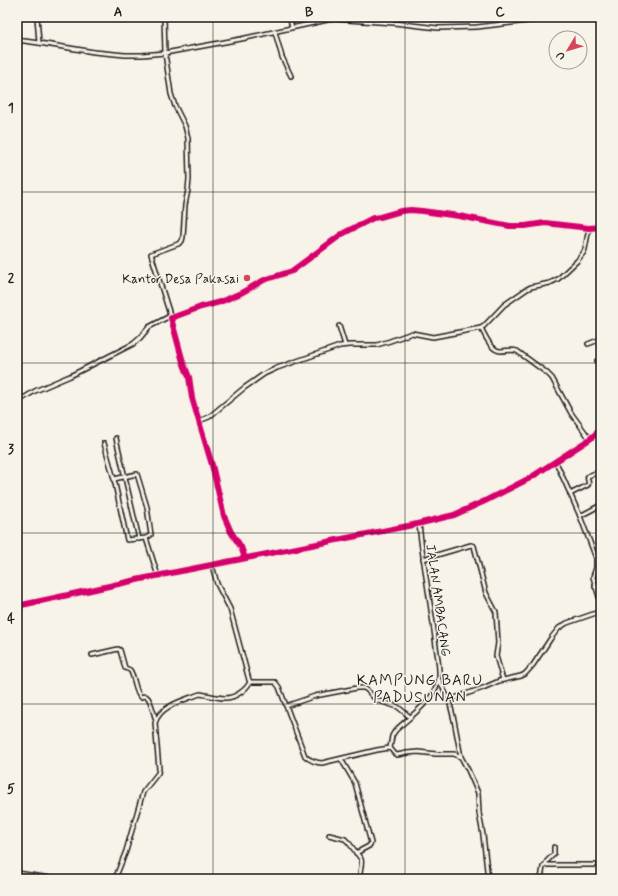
<svg xmlns="http://www.w3.org/2000/svg" width="618" height="896" viewBox="0 0 618 896" font-family="Mynerve,sans-serif">
	<rect width="100%" height="100%" fill="#f7f3e8"/>
	<filter id="ink" filterUnits="userSpaceOnUse"><feTurbulence type="fractalNoise" baseFrequency=".025" numOctaves="2"/><feDisplacementMap in="SourceGraphic" scale="8" xChannelSelector="R" yChannelSelector="G"/><feConvolveMatrix kernelMatrix="1 2 1 2 8 2 1 2 1" color-interpolation-filters="sRGB"/></filter>
	<g filter="url(#ink)">
		<g fill="none" stroke-linecap="round" stroke-linejoin="round">
			<g stroke="#1c1c1c" stroke-width="6">
				<g id="minor">
					<polyline points="37,17 39,43"/>
					<polyline points="164,17 165,53 171,94 175,106 185,126 188,138 189,179 188,190 185,205 183,237 182,241 178,244 151,254 171,318"/>
					<polyline points="289,17 292,27"/>
					<polyline points="275,32 282,57 291,76"/>
					<polyline points="17,40 39,43 94,52 125,55 142,55 165,53 241,39 332,19 394,23 438,28 477,27 560,17"/>
					<polyline points="339,326 345,345"/>
					<path d="M481,328C485,335 491,351 501,351C507,351 511,349 517,351L547,373L552,378L571,413L590,439"/>
					<polyline points="588,344 601,339"/>
					<polyline points="597,361 601,360"/>
					<polyline points="17,402 35,391 70,376 133,344 140,338 149,327 170,316"/>
					<polyline points="199,421 209,417 244,388 264,374 277,368 340,346 349,345 377,345 390,341 412,333 433,337 481,328 484,326 504,305 527,289 531,287 550,283 558,279 577,261 584,252 585,249 589,228"/>
					<polyline points="116,438 139,539"/>
					<polyline points="104,443 114,479"/>
					<polygon points="137,474 147,507 151,535 146,538 127,540 114,479"/>
					<path d="M570,494L588,485C590,482 586,479 588,476L601,471"/>
					<polyline points="580,516 601,505"/>
					<path d="M419,524C423,562 430,600 435,638C436,651 440,664 439,678C438,682 436,688 434,692C427,705 406,720 395,731L392,736L390,748L395,754L397,755L407,753L418,752L436,754H454L461,757L468,770L478,793L479,813L483,835L488,879"/>
					<polyline points="146,538 158,576"/>
					<polyline points="245,558 241,547 231,532 224,516 212,465 192,398 189,377 183,362 171,318 201,307 220,302 241,293 264,280 292,271 342,234 373,218 380,217 401,211 411,210 422,211 459,216 510,226 525,226 545,223 589,228 601,227"/>
					<polyline points="423,559 471,545 474,546 486,593 496,612 498,643 496,656 503,680"/>
					<path d="M212,565L217,584L230,609L249,680L250,682H275L279,687L305,756C309,760 317,763 322,763L377,750L390,748"/>
					<polyline points="595,587 601,585"/>
					<polyline points="17,606 59,597 141,579 352,537 413,525 454,515 485,501 530,478 590,439 601,429"/>
					<path d="M92,655L118,649L120,650L125,668L130,670C135,677 135,693 141,697C143,696 146,696 147,697C151,699 154,716 156,720"/>
					<polyline points="439,680 449,700 483,688 499,681 521,676 525,674 533,665 551,638 559,628 567,623 596,613 600,610 601,607 599,597 593,577 596,568 596,558 580,516 556,462"/>
					<polyline points="449,700 454,720 461,757"/>
					<polyline points="286,706 315,696 357,688 364,688 367,690 376,700 398,707 410,717"/>
					<polyline points="341,759 355,783 371,843 369,846 356,853"/>
					<path d="M329,835L345,839L349,843L361,859C363,864 359,871 360,879"/>
					<polyline points="545,865 547,861 554,854 554,847"/>
					<polyline points="17,873 56,879"/>
					<path d="M115,879L126,851L143,792L158,773L159,769L155,723C160,706 182,701 197,695L200,694C208,695 217,698 225,698C235,698 246,690 250,682"/>
					<polyline points="541,879 543,867 545,865 595,865"/>
				</g>
			</g>
			<use href="#minor" stroke="#f7f3e8" stroke-width="3"/>
			<g stroke="#f7f3e8" stroke-width="8">
				<g id="cycleway">
					<polyline points="245,558 241,547 231,532 224,516 212,465 192,398 189,377 183,362 171,318 201,307 220,302 241,293 264,280 292,271 342,234 373,218 380,217 401,211 411,210 422,211 459,216 510,226 525,226 545,223 589,228 601,227"/>
					<polyline points="17,606 59,597 141,579 352,537 413,525 454,515 485,501 530,478 590,439 601,429"/>
				</g>
			</g>
			<use href="#cycleway" stroke="#d6006c" stroke-width="6"/>
		</g>
	</g>
	<path fill="none" stroke="#1c1c1c" stroke-width="1" stroke-opacity="0.55" d="M213,17V879M405,17V879M17,192H601M17,363H601M17,533H601M17,704H601"/>
	<circle fill="#d1495b" stroke="#f7f3e8" stroke-width="1.5" cx="247" cy="278" r="4"/>
	<g text-anchor="middle" stroke-width="3" stroke-linejoin="round" paint-order="stroke">
		<g font-size="13" fill="#1c1c1c" stroke="#f7f3e8" text-anchor="end">
			<text x="239" y="283">Kantor Desa Pakasai</text>
		</g>
		<g font-size="13" fill="#1c1c1c" stroke="#f7f3e8">
			<text transform="translate(439 600) rotate(82)" y="5">JALAN AMBACANG</text>
		</g>
		<g font-size="15" letter-spacing="1" fill="#1c1c1c" stroke="#f7f3e8">
			<text x="420" y="685">KAMPUNG BARU<tspan x="420" dy="17">PADUSUNAN</tspan></text>
		</g>
	</g>
	<rect width="618" height="896" fill="none" stroke="#f7f3e8" stroke-width="44"/>
	<g transform="translate(568 50) rotate(232)"><circle r="19" fill="#f7f3e8" stroke="#9f9d96"/>
	<path d="M0-3L7 15L0 10L-7 15Z" fill="#d1495b"/>
	<text y="-6" font-size="11" font-weight="bold" text-anchor="middle" fill="#1c1c1c">U</text>
	</g>
	<rect x="22" y="22" width="574" height="852" fill="none" stroke="#1c1c1c" stroke-width="1.5"/>
	<g font-size="13" text-anchor="middle" font-weight="bold" fill="#1c1c1c">
		<text x="118" y="16">A</text>
		<text x="309" y="16">B</text>
		<text x="500" y="16">C</text>
		<text x="11" y="112">1</text>
		<text x="11" y="282">2</text>
		<text x="11" y="453">3</text>
		<text x="11" y="623">4</text>
		<text x="11" y="793">5</text>
	</g>
</svg>
